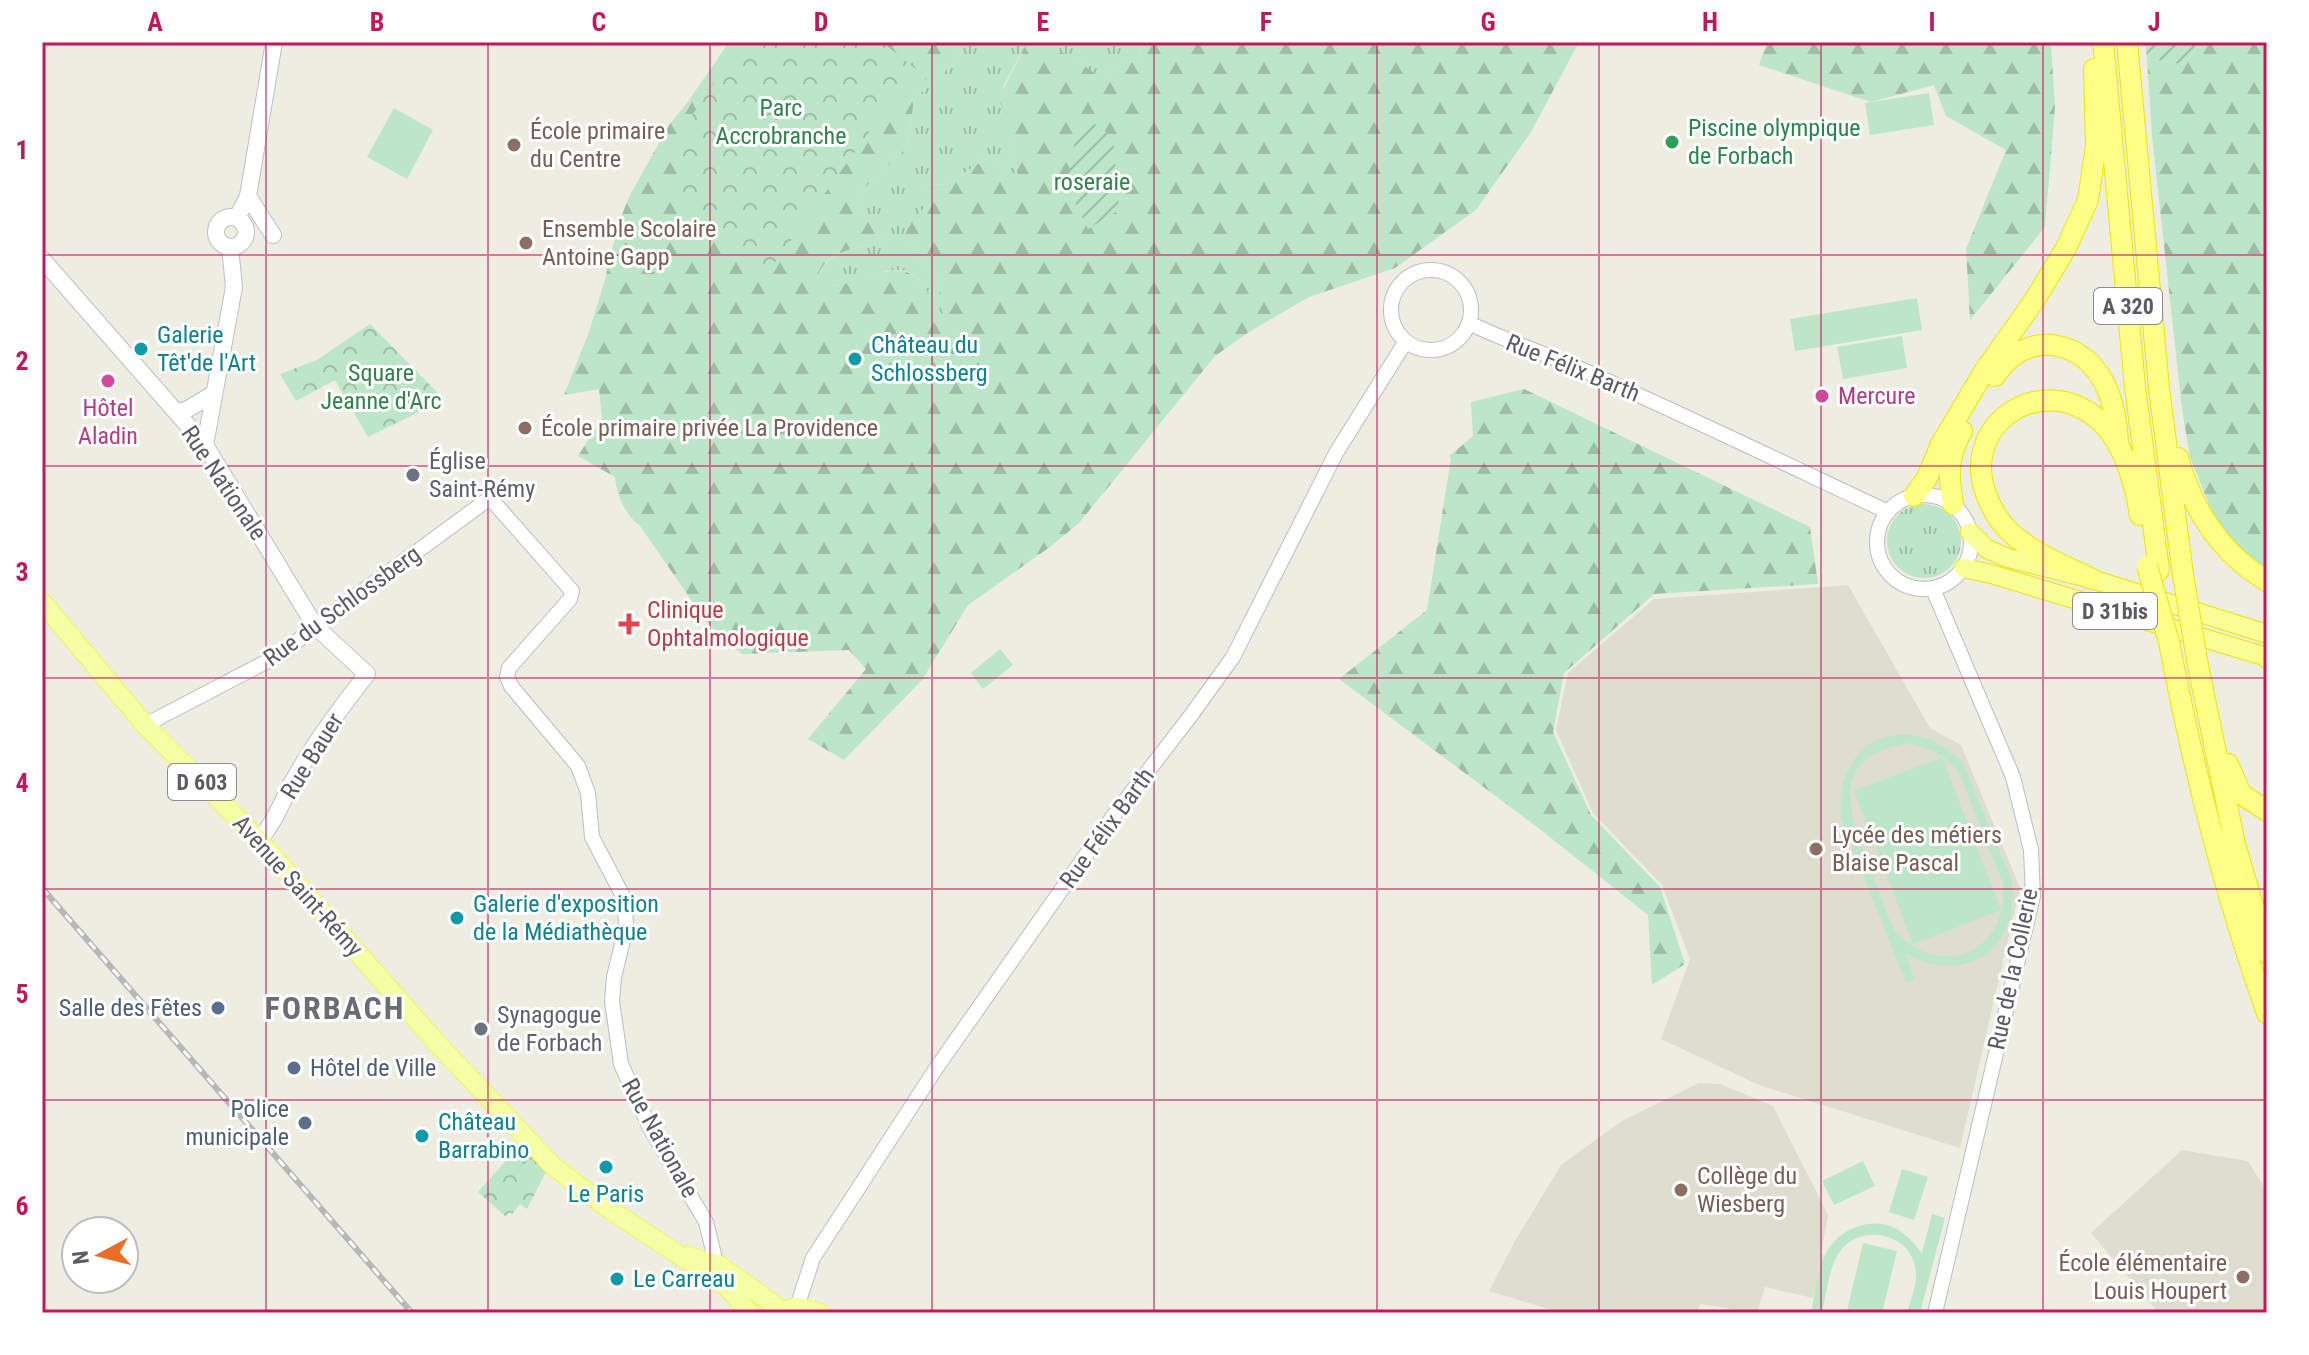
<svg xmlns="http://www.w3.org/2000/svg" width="2309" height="1355" viewBox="0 0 2309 1355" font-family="'Roboto Condensed',sans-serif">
  <defs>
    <pattern id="grass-tufts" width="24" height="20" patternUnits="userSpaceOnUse" patternTransform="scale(2)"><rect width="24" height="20" fill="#bde6c8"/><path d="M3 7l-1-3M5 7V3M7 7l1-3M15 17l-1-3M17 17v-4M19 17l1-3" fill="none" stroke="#9dbda6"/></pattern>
    <pattern id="forest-firs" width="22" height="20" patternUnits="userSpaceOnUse" patternTransform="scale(2)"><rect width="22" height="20" fill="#bde6c8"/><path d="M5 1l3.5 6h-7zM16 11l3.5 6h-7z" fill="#9dbda6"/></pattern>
    <pattern id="park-crowns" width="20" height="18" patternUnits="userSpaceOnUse" patternTransform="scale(2)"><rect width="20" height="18" fill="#bde6c8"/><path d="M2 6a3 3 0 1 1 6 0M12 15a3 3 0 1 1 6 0" fill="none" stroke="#9dbda6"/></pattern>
    <pattern id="garden-furrows" width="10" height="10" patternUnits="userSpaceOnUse" patternTransform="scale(2)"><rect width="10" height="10" fill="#bde6c8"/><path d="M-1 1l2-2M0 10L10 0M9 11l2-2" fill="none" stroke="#9dbda6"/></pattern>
  </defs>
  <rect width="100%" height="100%" fill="#edede1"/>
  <path fill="#ddddd0" d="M1848,585L1930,728L1961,745L2020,888L1960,1148L1759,1085L1661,1039L1690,959L1662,885L1593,813L1556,730L1568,673L1654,599Z
    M1699,1083L1720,1084L1773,1106L1828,1215L1821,1253L1824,1256L1813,1298L1765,1287L1757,1313L1700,1304L1697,1313H1562L1489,1291L1515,1241L1561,1165L1622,1121Z
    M2182,1150L2248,1161L2267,1192V1313H2159L2091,1233Z"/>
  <path fill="url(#grass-tufts)" d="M966,42H1027L1003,87L1018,177L988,157L947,185L926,184V206L906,228V240L937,276L944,317C935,306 928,292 919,280C900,257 867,280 847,285C836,288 827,283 817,279C826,251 856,248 882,242L853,197L908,147L914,99L957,60Z
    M1037,42H1144L1139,56L1100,78L1081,64Z
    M1887 541a37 37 0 1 1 74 0a37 37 0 1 1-74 0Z"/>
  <path fill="url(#forest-firs)" d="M729,42H966L957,60L914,99L908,147L854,197L882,242C857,248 826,250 817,278L833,281L834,286C858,285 896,257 918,279C927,288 934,305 943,316L937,276L906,240V228L926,206L925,184L947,185L988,157L1018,176L1006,112L998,100L1027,42C1052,42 1080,63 1100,77L1139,56L1144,42H1579L1531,132L1476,210L1395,268L1309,297L1249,332L1215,356L1079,523L1050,547L968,605L922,680L844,760L808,739L866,669L849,650L742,654L708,624L640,526C625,514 617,497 615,477L578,456L602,418L599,389L564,395L589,332L604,283L619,222L630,195L669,125L687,103Z
    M1767,42H2051L2055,107L2045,227L1970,320L1966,249L2006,150L1946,116L1934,85L1871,102L1759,65Z
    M2200,42H2267V572L2222,537L2190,457L2182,409L2152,136L2147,58L2185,65Z
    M1524,389L1810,527L1818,584L1654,594L1564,673L1553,732L1591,815L1660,887L1685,964L1652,985L1648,915L1537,827L1339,679L1427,610L1451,458L1449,456L1473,436L1471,402Z"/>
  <path fill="url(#park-crowns)" d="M742,42H882L927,78L875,124L765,276L680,212L678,136Z
    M370,324L439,394V402L368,437L335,380L296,401L280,374L317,360Z
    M522,1143L548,1168L527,1209L520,1204L512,1214L510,1212L505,1216L478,1192Z"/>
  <path fill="url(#garden-furrows)" d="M2145,42H2200L2185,65L2147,58Z
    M1093,123L1113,137L1119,210L1088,229L1067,185L1078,124Z"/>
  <path fill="#bde6c8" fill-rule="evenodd" d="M1929,93L1934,125L1870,135L1865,103Z
    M394,108L433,130L407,179L367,157Z
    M1917,298L1922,330L1795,351L1790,319Z
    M1902,336L1907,368L1843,379L1837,347Z
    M1000,649L1013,665L983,689L971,673Z
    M1905,734C1930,737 1945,745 1963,763L2012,881C2020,949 1965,987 1905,953L1914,979L1906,983L1841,819C1838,788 1847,753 1880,739C1887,736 1897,735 1905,734ZM1909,743C1931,748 1945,755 1959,773L2003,883C2010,951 1942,982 1895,931C1884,909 1876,884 1867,861C1846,806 1831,755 1909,743Z
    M1942,757L2001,910L1913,944L1854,791Z
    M1863,1161L1875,1186L1834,1205L1822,1181Z
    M1902,1169L1928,1177L1914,1220L1889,1212Z
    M1932,1214L1945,1218L1920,1313H1907C1910,1302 1916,1288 1916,1276C1917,1232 1855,1219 1836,1258C1828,1274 1826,1296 1822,1313H1811C1815,1295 1817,1270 1826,1253C1839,1229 1870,1216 1895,1228C1907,1234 1914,1244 1922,1253Z
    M1863,1243L1897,1251L1882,1313L1847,1311Z"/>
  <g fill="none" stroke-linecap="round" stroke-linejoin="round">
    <defs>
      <path id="tertiary" d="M1391 310a40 40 0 1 1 80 0a40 40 0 1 1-80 0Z
        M1469,323C1510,343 1553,356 1594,375C1693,419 1790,466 1888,512
        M1877 542a47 47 0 1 1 94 0a47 47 0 1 1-94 0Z
        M1933,589L2013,777L2031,850L2033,896L1935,1313
        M145,725L283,653L315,626L490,498L572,591L570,599L509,668L507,677L511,686L578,766L588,793L592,837L625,900L626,928L614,977L612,1001L621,1064L650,1128L706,1222L716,1263
        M797,1307L813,1258L937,1067L1114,815L1189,718L1233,657L1336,453L1406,341"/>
      <path id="secondary" d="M248,196L273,235
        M216 232a15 15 0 1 1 30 0a15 15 0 1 1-30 0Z
        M237,218L248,196L274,42
        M42,259L205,445L315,626L367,674C340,709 314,743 293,781C282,801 275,822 259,840
        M177,413L188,409L213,394
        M205,445L234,287L230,247"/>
      <path id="primary" d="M42,602L145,725L259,840L436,1042L552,1165L606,1207L726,1286L750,1313
        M688,1256L719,1265L783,1311
        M780,1313L797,1307L820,1313"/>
      <path id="trunk" d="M1970,532L1987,549L2008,558L2092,579L2267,634
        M1964,568L1991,574L2267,657"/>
      <path id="motorway" d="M2103,42L2135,387L2159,570
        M2127,42L2159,388L2183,575
        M1995,376C2025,328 2086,338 2107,389C2115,407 2117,425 2118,444
        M2178,458C2192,509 2221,554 2267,581
        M1914,496L1927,478L1941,444L1985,370L2034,301L2066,248L2088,200L2096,146L2094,69
        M1953,504C1948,474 1947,459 1962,431
        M2092,579C2065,566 2035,554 2012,534C2002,525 1993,511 1988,499C1956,426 2041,368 2100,421C2124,443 2135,484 2140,515
        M2169,642C2193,768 2224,892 2267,1013
        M2266,657H2267
        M2198,666L2235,844L2267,953
        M2228,764L2241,794L2267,811"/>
    </defs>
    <use href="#tertiary" stroke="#bcbdc3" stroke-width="16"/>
    <use href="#secondary" stroke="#bebfc7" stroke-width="18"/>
    <use href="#primary" stroke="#f4f354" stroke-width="20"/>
    <use href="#trunk" stroke="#eee500" stroke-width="20"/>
    <use href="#motorway" stroke="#eee500" stroke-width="22"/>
    <use href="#tertiary" stroke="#fff" stroke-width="14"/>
    <use href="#secondary" stroke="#fff" stroke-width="16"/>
    <use href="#primary" stroke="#f5ffa4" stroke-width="18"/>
    <use href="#trunk" stroke="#f9ff96" stroke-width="18"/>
    <use href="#motorway" stroke="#fdff87" stroke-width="20"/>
    <defs>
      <path id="rail" d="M42,888L412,1313"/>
    </defs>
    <use href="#rail" stroke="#b7b7b8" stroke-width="6"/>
    <use href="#rail" stroke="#fff" stroke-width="3" stroke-dasharray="9" stroke-linecap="butt"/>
    <defs>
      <path id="motorway-bridge" d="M2147,566L2169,642
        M2183,575L2198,666"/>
    </defs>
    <use href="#motorway-bridge" stroke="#eee500" stroke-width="22" stroke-linecap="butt"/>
    <use href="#motorway-bridge" stroke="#fdff87" stroke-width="20"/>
  </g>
  <path fill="none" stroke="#c2185b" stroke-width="2" stroke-opacity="0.55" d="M266,42V1313M488,42V1313M710,42V1313M932,42V1313M1154,42V1313M1377,42V1313M1599,42V1313M1821,42V1313M2043,42V1313M42,255H2267M42,466H2267M42,678H2267M42,889H2267M42,1100H2267"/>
  <circle fill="#2e9e5b" stroke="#fff" stroke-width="3" cx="1672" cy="142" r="8"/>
  <g fill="#8d6e63" stroke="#fff" stroke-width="3">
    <circle cx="514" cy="145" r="8"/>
    <circle cx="526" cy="243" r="8"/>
    <circle cx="525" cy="428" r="8"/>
    <circle cx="1816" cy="849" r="8"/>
    <circle cx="1681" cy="1190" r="8"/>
    <circle cx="2243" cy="1277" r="8"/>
  </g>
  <g fill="#0f9aa8" stroke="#fff" stroke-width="3">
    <circle cx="141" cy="349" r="8"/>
    <circle cx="855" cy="359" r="8"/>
    <circle cx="457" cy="918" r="8"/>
    <circle cx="422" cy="1136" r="8"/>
    <circle cx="606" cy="1167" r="8"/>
    <circle cx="617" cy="1279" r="8"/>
  </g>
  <g fill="#d1479c" stroke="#fff" stroke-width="3">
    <circle cx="108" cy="381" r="8"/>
    <circle cx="1822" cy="396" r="8"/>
  </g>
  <g fill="#6b7280" stroke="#fff" stroke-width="3">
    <circle cx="413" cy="475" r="8"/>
    <circle cx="481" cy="1029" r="8"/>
  </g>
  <path fill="#e0444e" stroke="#fff" stroke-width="3" d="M625 612h8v8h8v8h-8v8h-8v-8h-8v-8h8z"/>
  <g fill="#5c6f8a" stroke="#fff" stroke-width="3">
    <circle cx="218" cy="1008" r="8"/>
    <circle cx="294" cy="1068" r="8"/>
    <circle cx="305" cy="1123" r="8"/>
  </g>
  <g text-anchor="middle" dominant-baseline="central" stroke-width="6" stroke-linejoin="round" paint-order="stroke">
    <g fill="#fff" stroke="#8c8c92" stroke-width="2">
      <rect x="2094" y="288" width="68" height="36" rx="6"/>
      <rect x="2073" y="593" width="84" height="36" rx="6"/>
      <rect x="168" y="764" width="68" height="36" rx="6"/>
    </g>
    <g font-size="22" font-weight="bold" fill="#5a5b63">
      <text x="2128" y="306">A 320</text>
      <text x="2115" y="611">D 31bis</text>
      <text x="202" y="782">D 603</text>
    </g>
    <g font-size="24" fill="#32824c" stroke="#fff">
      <text x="781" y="108">Parc<tspan x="781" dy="28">Accrobranche</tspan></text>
      <text x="1092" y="182">roseraie</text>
      <text x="381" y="373">Square<tspan x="381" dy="28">Jeanne d'Arc</tspan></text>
    </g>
    <g font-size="24" fill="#27864d" stroke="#fff" text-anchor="start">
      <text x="1688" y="128">Piscine olympique<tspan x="1688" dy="28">de Forbach</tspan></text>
    </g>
    <g font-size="24" fill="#785e54" stroke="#fff" text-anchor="start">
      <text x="530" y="131">École primaire<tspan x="530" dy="28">du Centre</tspan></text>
      <text x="542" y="229">Ensemble Scolaire<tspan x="542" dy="28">Antoine Gapp</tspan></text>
      <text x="541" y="428">École primaire privée La Providence</text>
      <text x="1832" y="835">Lycée des métiers<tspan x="1832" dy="28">Blaise Pascal</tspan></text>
      <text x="1697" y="1176">Collège du<tspan x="1697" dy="28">Wiesberg</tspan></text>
      <text x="2227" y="1263" text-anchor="end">École élémentaire<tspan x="2227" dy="28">Louis Houpert</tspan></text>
    </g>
    <g font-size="24" fill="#0d838f" stroke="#fff" text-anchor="start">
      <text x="157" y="335">Galerie<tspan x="157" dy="28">Têt'de l'Art</tspan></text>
      <text x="871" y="345">Château du<tspan x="871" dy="28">Schlossberg</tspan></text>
      <text x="473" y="904">Galerie d'exposition<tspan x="473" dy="28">de la Médiathèque</tspan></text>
      <text x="438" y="1122">Château<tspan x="438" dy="28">Barrabino</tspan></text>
      <text x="606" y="1194" text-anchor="middle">Le Paris</text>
      <text x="633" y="1279">Le Carreau</text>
    </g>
    <g font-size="24" fill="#5a5b63" stroke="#fff">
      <text transform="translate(1573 368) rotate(22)">Rue Félix Barth</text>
      <text transform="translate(224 483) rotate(56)">Rue Nationale</text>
      <text transform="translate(342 606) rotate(-36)">Rue du Schlossberg</text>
      <text transform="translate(312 756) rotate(-58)">Rue Bauer</text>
      <text transform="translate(1107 828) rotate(-54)">Rue Félix Barth</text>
      <text transform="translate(298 886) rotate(48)">Avenue Saint-Rémy</text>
      <text transform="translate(2013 969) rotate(-78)">Rue de la Collerie</text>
      <text transform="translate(660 1138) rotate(61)">Rue Nationale</text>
    </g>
    <g font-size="24" fill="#b23c85" stroke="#fff" text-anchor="start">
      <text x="1838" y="396">Mercure</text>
      <text x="108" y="408" text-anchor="middle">Hôtel<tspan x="108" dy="28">Aladin</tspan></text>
    </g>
    <g font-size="24" fill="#5b616d" stroke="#fff" text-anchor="start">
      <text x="429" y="461">Église<tspan x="429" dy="28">Saint-Rémy</tspan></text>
      <text x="497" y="1015">Synagogue<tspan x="497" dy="28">de Forbach</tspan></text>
    </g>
    <g font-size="24" fill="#be3a42" stroke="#fff" text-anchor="start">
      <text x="647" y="610">Clinique<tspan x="647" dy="28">Ophtalmologique</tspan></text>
    </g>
    <g font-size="24" fill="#4e5e75" stroke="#fff" text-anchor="end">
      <text x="202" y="1008">Salle des Fêtes</text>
      <text x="310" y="1068" text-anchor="start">Hôtel de Ville</text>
      <text x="289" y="1109">Police<tspan x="289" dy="28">municipale</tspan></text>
    </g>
    <g font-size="32" font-weight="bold" letter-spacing="2" fill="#6b6d75" stroke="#fff">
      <text x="335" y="1008">FORBACH</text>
    </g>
  </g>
  <rect width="2309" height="1355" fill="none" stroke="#ffffff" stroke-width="88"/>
  <g transform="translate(100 1255) rotate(263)"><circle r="38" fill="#ffffff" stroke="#bdbdc1" stroke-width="2"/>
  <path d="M0-6L14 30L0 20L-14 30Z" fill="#ec6d28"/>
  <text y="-12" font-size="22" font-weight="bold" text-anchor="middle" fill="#5a5b63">N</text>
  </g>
  <rect x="44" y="44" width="2221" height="1267" fill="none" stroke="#c2185b" stroke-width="3"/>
  <g font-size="26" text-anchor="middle" font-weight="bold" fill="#c2185b">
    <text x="155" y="31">A</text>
    <text x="377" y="31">B</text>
    <text x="599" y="31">C</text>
    <text x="821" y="31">D</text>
    <text x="1043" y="31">E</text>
    <text x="1266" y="31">F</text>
    <text x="1488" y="31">G</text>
    <text x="1710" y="31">H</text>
    <text x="1932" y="31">I</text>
    <text x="2154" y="31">J</text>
    <text x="22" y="159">1</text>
    <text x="22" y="370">2</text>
    <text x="22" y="581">3</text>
    <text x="22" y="792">4</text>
    <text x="22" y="1003">5</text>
    <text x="22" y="1215">6</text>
  </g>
</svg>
